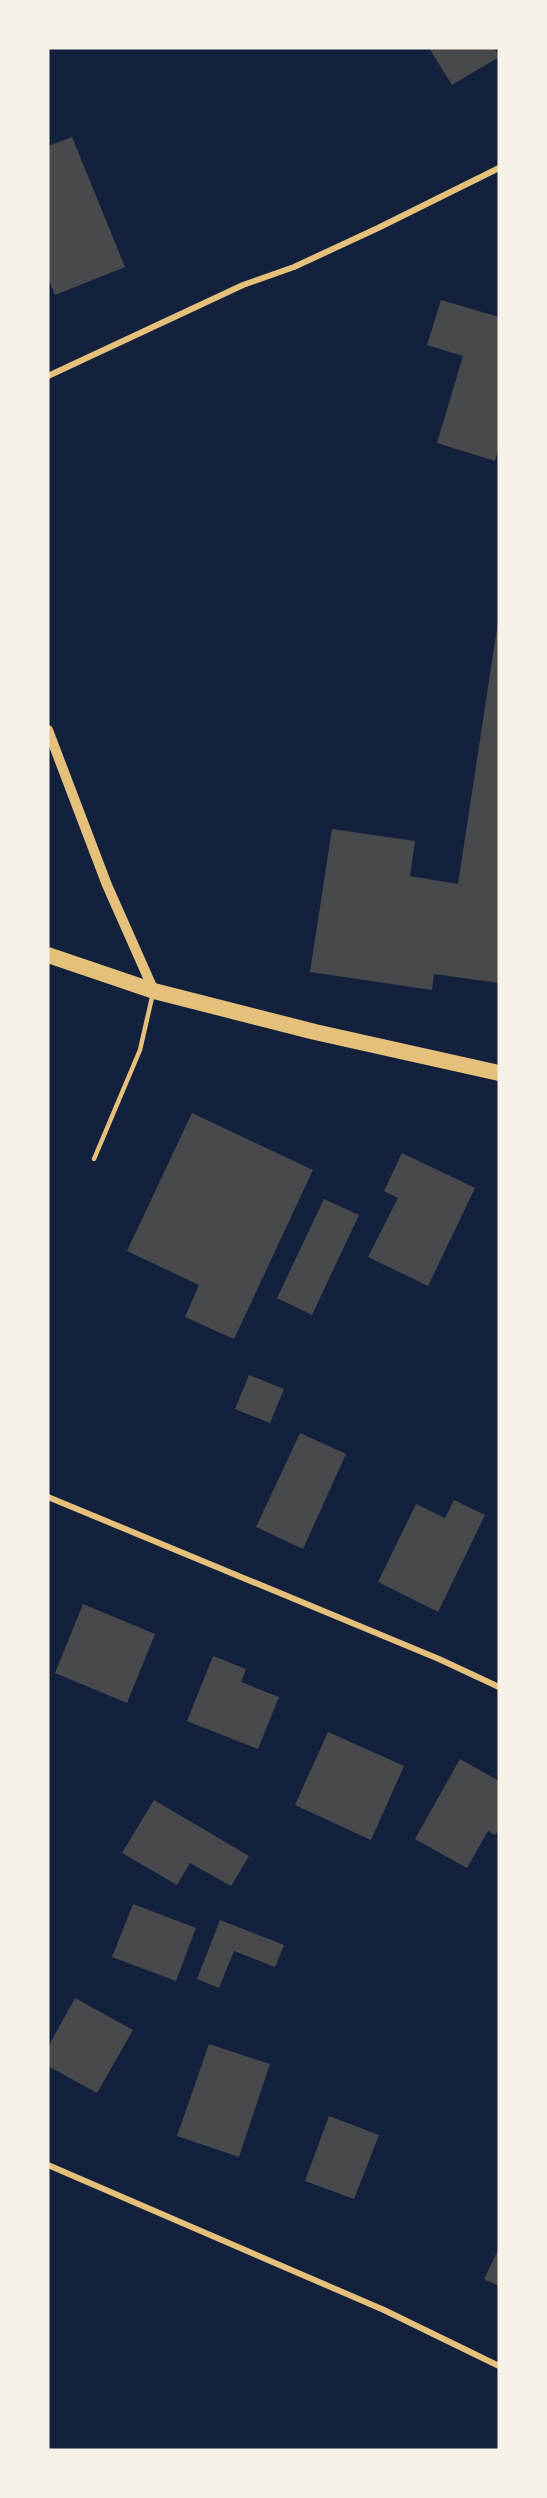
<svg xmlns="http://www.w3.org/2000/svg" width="547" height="2498" viewBox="0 0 547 2498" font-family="Figtree,sans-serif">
  <rect width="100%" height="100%" fill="#14213d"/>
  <path fill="#48494c" d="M429,48H494L499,57L452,85Z
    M72,137L125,267L55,295L48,278V146Z
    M441,300L499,317V448L495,461L437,443L463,356L427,345Z
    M498,622L499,983L434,974L432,990L310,972L332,829L415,841L410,876L458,884Z
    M192,1113L313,1170L234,1339L185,1317L199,1285L127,1251Z
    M402,1153L475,1188L428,1286L368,1257L398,1198L384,1191Z
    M324,1199L359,1215L312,1315L277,1298Z
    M249,1375L284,1389L270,1423L235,1409Z
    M300,1433L346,1454L303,1549L256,1527Z
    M454,1500L485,1515L438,1612L378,1582L416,1504L445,1518Z
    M83,1604L155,1634L127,1703L55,1673Z
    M213,1656L246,1669L241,1682L279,1697L258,1749L187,1721Z
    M328,1732L404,1766L371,1840L295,1805Z
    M460,1759L499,1781V1829L495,1835L488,1831L467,1868L415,1839Z
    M154,1800L249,1856L231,1886L190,1863L177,1885L122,1853Z
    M133,1904L196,1928L176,1981L112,1957Z
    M220,1920L284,1945L275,1967L234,1951L219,1988L197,1979Z
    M75,1998L133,2030L97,2093L48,2066V2047Z
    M209,2044L270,2064L239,2157L177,2136Z
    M329,2116L379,2135L354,2199L305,2181Z
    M499,2248V2286L484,2279Z"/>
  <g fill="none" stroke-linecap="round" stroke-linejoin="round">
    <path stroke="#e5c07b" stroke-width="4.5" d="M94,1159L140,1050L153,993"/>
    <path stroke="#e5c07b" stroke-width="6" d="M48,376L243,285L294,267L378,228L499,168
      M48,1497L439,1659L499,1687
      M48,2165L384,2310L499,2366"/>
    <path stroke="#e5c07b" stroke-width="10" d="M48,730L107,885L154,991"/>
    <path stroke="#e5c07b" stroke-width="16" d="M48,955L154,991L315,1032L499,1073"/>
  </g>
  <rect width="547" height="2498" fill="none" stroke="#f6f1e7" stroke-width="99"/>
</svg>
